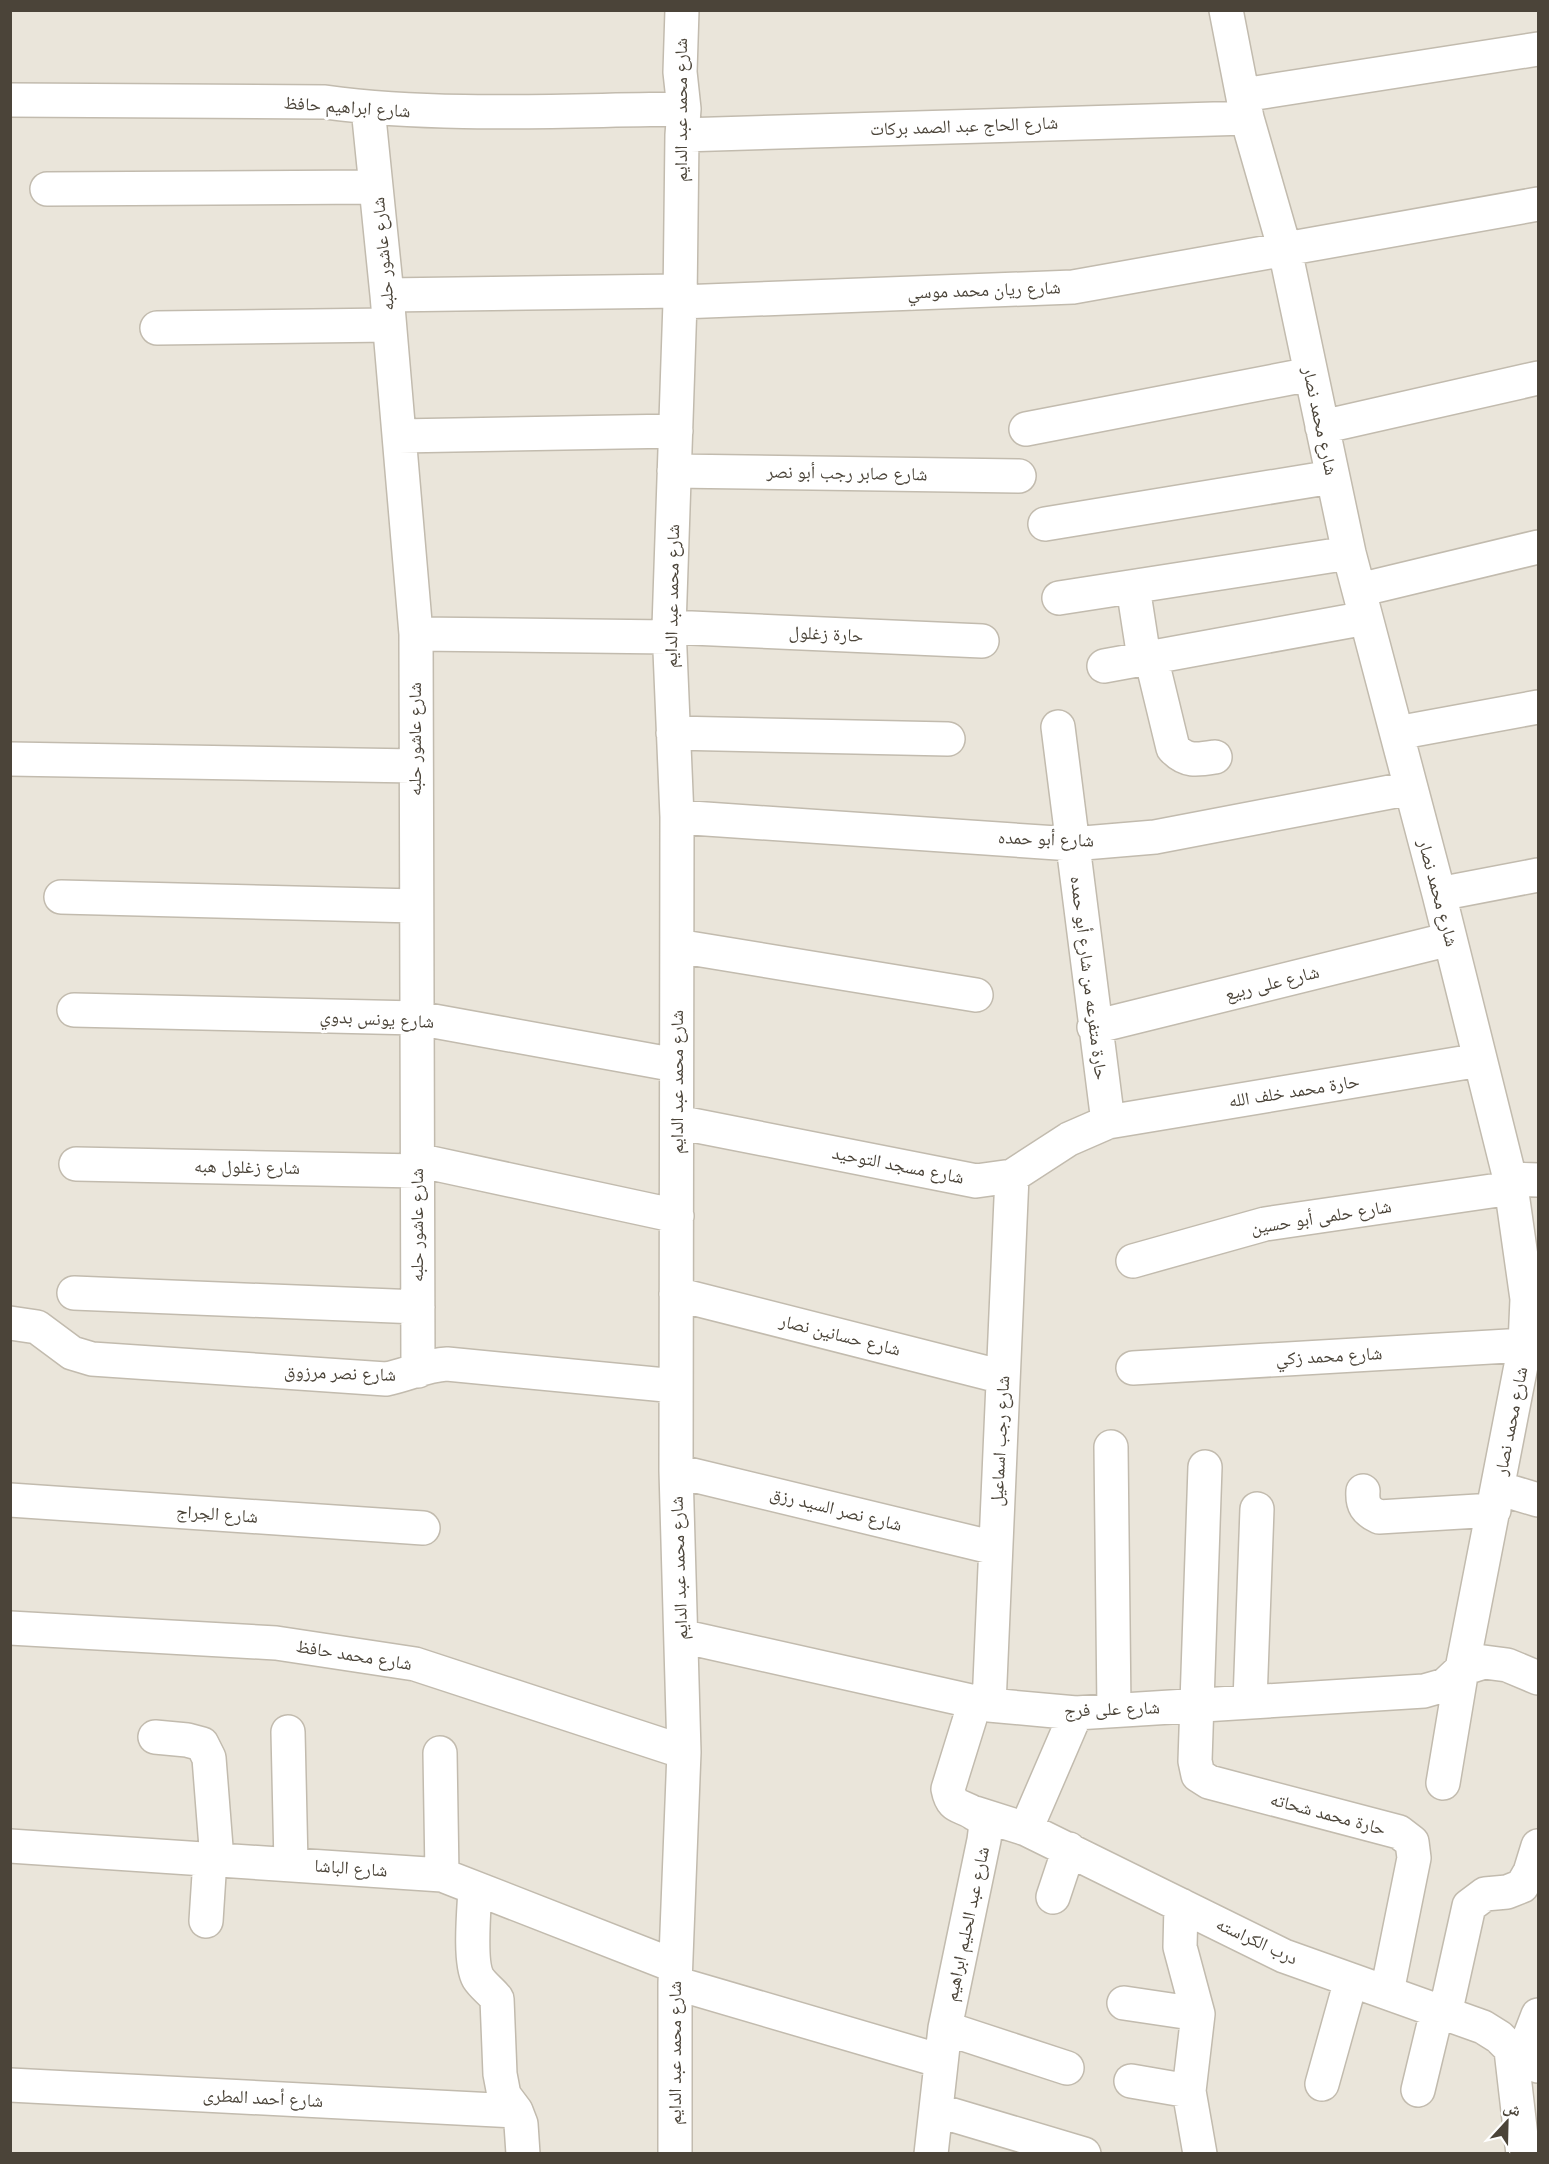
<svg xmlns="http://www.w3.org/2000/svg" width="1549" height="2164" viewBox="0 0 1549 2164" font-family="Montserrat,'Noto Naskh Arabic',sans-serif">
  <rect width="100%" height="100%" fill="#f6f3ec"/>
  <path fill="#eae5da" d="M11,11H1538V2153H11Z"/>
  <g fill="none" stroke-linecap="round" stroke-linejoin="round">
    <defs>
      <path id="street" d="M1226,10L1247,118L1285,250L1349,553L1439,894L1510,1179L1527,1299L1525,1345L1462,1669L1443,1783
        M1243,95L1538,49
        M10,100L325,102C444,118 564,110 684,109
        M368,108L387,295L416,634L418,1371
        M682,135L1247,118
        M47,189L376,187
        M387,295L680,291
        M680,302L1073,287L1538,204
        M157,328L389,325
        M1322,427L1538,378
        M1026,429L1311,374
        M399,436L676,431
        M674,471L1019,476
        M1045,524L1332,477
        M1133,587L1144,658
        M1359,590L1538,547
        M1059,598L1349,553
        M669,627L982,641
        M416,634L669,637
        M1151,657L1173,748C1186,762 1197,760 1215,757
        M1104,666L1366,618
        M1058,727L1108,1122
        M673,733L948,739
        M1397,733L1538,707
        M10,759L415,766
        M677,817L1072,844L1155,837L1411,788
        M1439,894L1538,875
        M61,897L416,906
        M677,946L976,995
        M74,1010L417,1018L676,1065
        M1094,1027L1450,939
        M677,1122L976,1181L1012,1176L1069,1139L1108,1122L1480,1060
        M417,1160L677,1216
        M76,1164L418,1171
        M1510,1179L1538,1180
        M1133,1261L1265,1224L1512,1188
        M74,1293L418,1307
        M676,1294L1003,1377
        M10,1323L37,1327L72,1353L92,1359L386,1379C407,1375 426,1365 447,1364L676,1386
        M1133,1368L1525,1345
        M1111,1447L1114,1710
        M1205,1467L1195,1761L1198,1775L1209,1782L1399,1832L1412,1842L1414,1858L1387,1992
        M676,1471L995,1548
        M1498,1488L1538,1500
        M1363,1491C1362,1505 1366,1511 1379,1517L1494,1510
        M10,1500L423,1528
        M10,1628L276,1643L415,1664L684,1752
        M681,1636L989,1705L1076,1713L1424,1691L1445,1685L1462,1669L1484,1662L1507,1665L1538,1678
        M1250,1701L1257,1509
        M989,1705L1012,1176
        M288,1732L291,1864
        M155,1737L187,1740L202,1744L209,1758L217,1860
        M440,1753L442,1875
        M975,1813L1026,1829L1284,1956L1483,2027L1499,2037L1521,2059L1538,2066
        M1026,1829L1076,1713
        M10,1846L442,1875L675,1966
        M475,1889C474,1909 469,1962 478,1978C483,1986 492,1992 497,1999L500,2074L504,2095L516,2111L521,2124L523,2154
        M1053,1897L1069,1849
        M1181,1905L1180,1947L1198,2014L1189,2091L1200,2154
        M206,1921L210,1859
        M675,1983L941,2061
        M1124,2003L1198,2014
        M1445,2014L1469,1906L1485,1894L1507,1892L1522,1886L1530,1872L1538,1846
        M945,2028L1067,2068
        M1511,2050L1523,2154
        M1521,2059L1538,2015
        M1131,2081L1189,2091
        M1322,2084L1351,1980
        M10,2085L516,2111
        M1418,2090L1437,2011
        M936,2110L1084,2154
        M675,2154V1983L684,1752L676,1471L677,817L669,627L680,302L682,135L684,109L680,72L682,10
        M931,2154L945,2028L984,1840L986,1824C983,1821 979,1816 975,1814C961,1804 952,1810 948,1789L975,1702"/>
    </defs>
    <use href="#street" stroke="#c2bbae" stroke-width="36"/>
    <use href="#street" stroke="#fff" stroke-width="33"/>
  </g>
  <g text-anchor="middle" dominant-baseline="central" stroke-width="6" stroke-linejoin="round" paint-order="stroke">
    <g font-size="18" fill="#4b4439" stroke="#fff">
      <text transform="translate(347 107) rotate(4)">شارع ابراهيم حافظ</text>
      <text transform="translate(681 110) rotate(-90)">شارع محمد عبد الدايم</text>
      <text transform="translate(964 126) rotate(-2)">شارع الحاج عبد الصمد بركات</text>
      <text transform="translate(383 254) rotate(-95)">شارع عاشور حلبه</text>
      <text transform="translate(984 290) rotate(-2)">شارع ريان محمد موسي</text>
      <text transform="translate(1320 421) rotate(78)">شارع محمد نصار</text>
      <text transform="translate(847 473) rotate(1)">شارع صابر رجب أبو نصر</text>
      <text transform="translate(672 596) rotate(-89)">شارع محمد عبد الدايم</text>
      <text transform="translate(826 634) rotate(3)">حارة زغلول</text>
      <text transform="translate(415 739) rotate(-90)">شارع عاشور حلبه</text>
      <text transform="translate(1046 839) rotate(2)">شارع أبو حمده</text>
      <text transform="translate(1438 893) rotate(75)">شارع محمد نصار</text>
      <text transform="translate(1089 978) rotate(83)">حارة متفرعه من شارع أبو حمده</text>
      <text transform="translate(1272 983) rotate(-14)">شارع على ربيع</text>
      <text transform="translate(377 1019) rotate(3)">شارع يونس بدوي</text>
      <text transform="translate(677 1082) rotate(-90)">شارع محمد عبد الدايم</text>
      <text transform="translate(1294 1091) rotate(-9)">حارة محمد خلف الله</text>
      <text transform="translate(898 1165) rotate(11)">شارع مسجد التوحيد</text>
      <text transform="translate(247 1167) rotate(1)">شارع زغلول هبه</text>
      <text transform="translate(1321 1217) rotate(-9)">شارع حلمى أبو حسين</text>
      <text transform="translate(417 1225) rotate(-90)">شارع عاشور حلبه</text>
      <text transform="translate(840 1335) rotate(14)">شارع حسانين نصار</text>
      <text transform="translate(1329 1356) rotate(-3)">شارع محمد زكي</text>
      <text transform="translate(340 1373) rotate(2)">شارع نصر مرزوق</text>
      <text transform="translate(1511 1421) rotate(-79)">شارع محمد نصار</text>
      <text transform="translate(1000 1441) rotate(-87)">شارع رجب اسماعيل</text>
      <text transform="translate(836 1509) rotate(14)">شارع نصر السيد رزق</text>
      <text transform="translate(217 1514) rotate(4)">شارع الجراج</text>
      <text transform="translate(679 1568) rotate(-92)">شارع محمد عبد الدايم</text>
      <text transform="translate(354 1655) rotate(9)">شارع محمد حافظ</text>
      <text transform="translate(1112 1709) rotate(-2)">شارع على فرج</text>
      <text transform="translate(1328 1814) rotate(15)">حارة محمد شحاته</text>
      <text transform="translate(351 1868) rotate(4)">شارع الباشا</text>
      <text transform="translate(967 1924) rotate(-78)">شارع عبد الحليم ابراهيم</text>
      <text transform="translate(1257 1941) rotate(25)">درب الكراسته</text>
      <text transform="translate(675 2053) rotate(-90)">شارع محمد عبد الدايم</text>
      <text transform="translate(263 2098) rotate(3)">شارع أحمد المطرى</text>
    </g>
  </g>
  <rect width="1549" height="2164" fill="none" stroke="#4b4439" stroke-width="24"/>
  <g transform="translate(1507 2122) rotate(22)" stroke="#ffffff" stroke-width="4.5" paint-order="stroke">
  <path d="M0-4.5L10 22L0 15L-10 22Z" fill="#4b4439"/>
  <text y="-9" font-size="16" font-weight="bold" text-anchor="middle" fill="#4b4439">ش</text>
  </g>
</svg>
